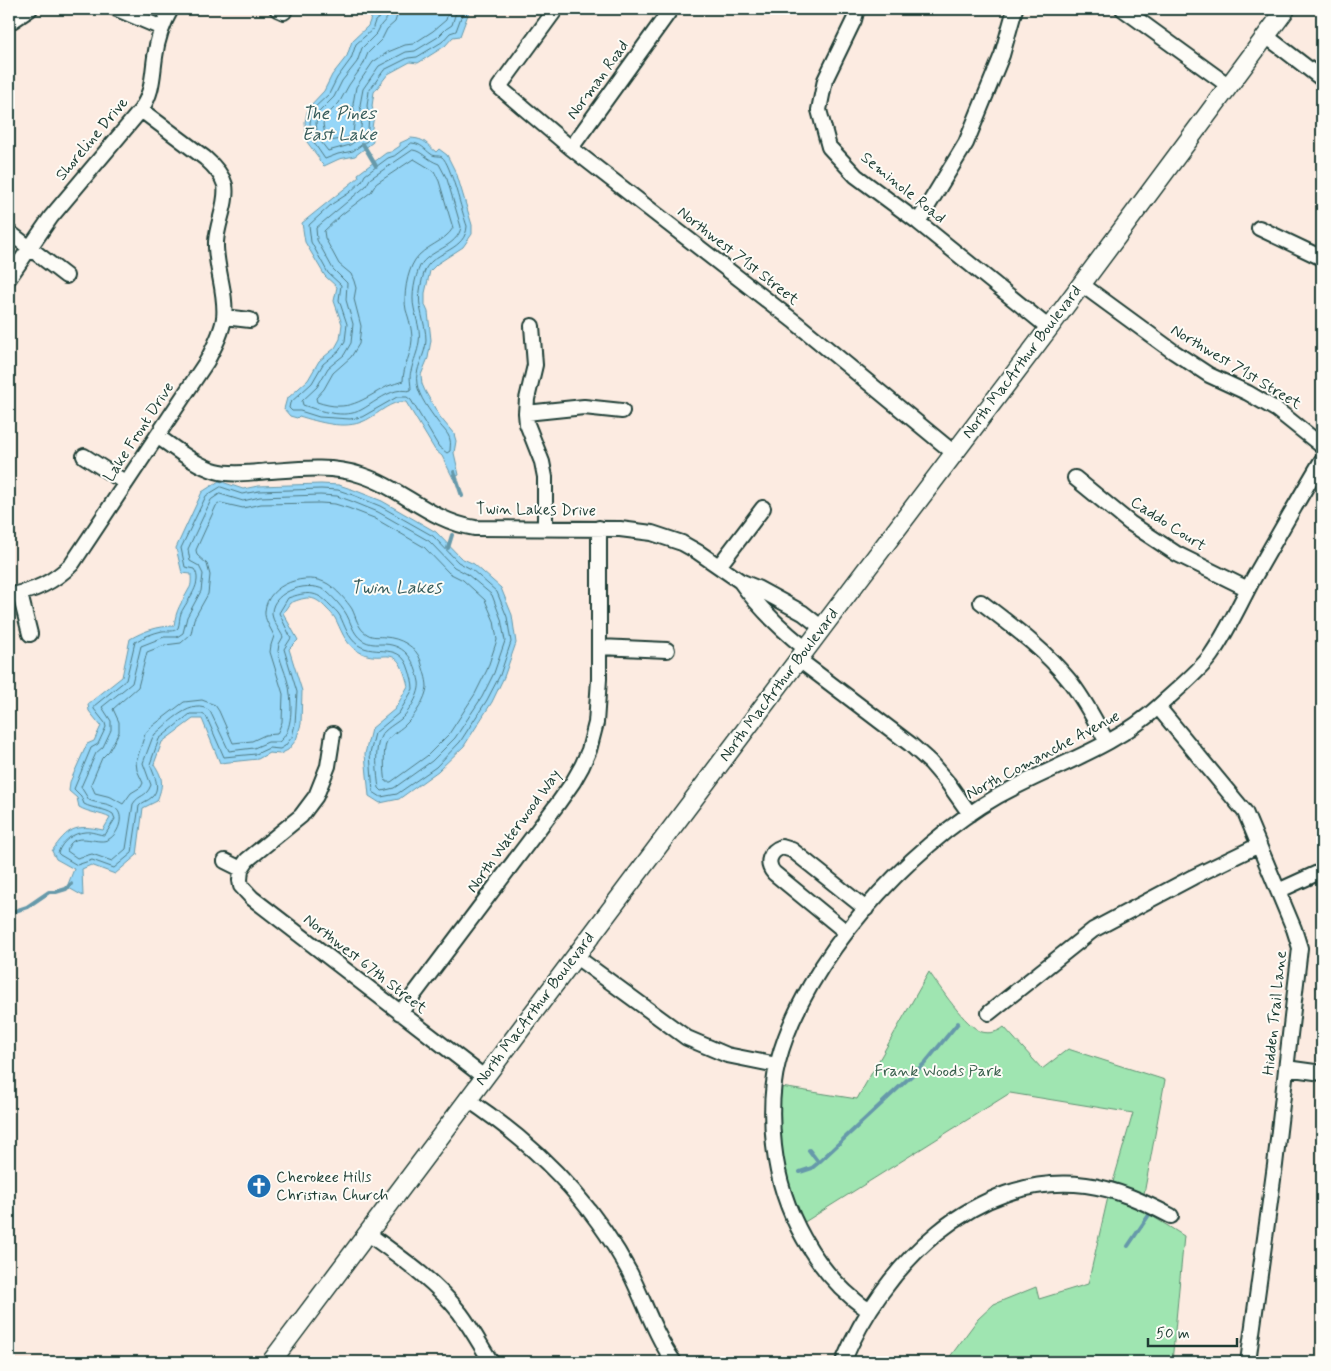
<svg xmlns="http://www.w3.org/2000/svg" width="1331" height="1371" viewBox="0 0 1331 1371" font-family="Mynerve,sans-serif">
  <rect width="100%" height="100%" fill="#fcebe1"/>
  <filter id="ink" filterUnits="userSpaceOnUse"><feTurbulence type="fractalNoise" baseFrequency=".02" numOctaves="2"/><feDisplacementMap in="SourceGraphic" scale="10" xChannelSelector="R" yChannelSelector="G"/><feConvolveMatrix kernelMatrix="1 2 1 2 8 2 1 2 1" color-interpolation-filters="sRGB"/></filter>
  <g filter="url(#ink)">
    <path fill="#9fe5b1" stroke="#5f9172" d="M929,972C940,987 965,1026 982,1032C990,1034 998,1032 1004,1027L1042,1069L1068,1049L1165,1080L1144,1194L1113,1182L1133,1113L1010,1093L803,1223C781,1175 778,1140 781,1087L857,1099Z
      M1108,1197L1144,1211L1184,1236L1172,1362H946L978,1319L994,1304L1036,1287L1039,1299L1088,1284Z"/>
    <path fill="#96d6f8" stroke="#69a" d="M383,9H470L460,36L453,37L445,46L418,63L410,62L388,74L374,92L372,106L374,115L372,128L373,142L355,156L339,159L324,166L319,161V158L307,142L305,122L308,108L324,91L332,75L347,56L352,41L368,26L371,18Z
      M411,138C426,139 426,144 436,152L439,149L447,155L457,175L472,225V234L463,247L437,264L430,271L425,293V305L428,312L431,340L428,358L421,375L422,384L425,391L440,417L454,434L456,441L454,453L459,475L453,478L442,456L435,450L406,402C390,400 378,415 364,421C344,430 319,422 299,416L297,418L290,416L284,409L287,398L289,397L308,380L319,361L335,348L340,339L342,324L334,301L337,287L325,276L305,242L302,223L359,177L358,174L386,153L391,152L400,146V143Z
      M219,481L243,489L258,486L321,484L339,485L354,490L382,501L436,532L461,558L474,564L501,588L512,615L516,643L504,677L492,702L464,746L438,771L399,799L380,803L369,796L365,754L371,729L395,709L408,686C396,636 384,668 356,650C344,642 341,629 335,618C333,615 330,612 327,609C314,595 308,596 290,603L283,613L298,640L289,649L302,691L301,724L296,740L288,750L280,754L269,753L258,759L220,763L202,719H193L162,742L154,764C164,779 163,785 157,801L143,808L137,855L115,874L91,865L82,869L83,896L67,887L74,869L56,859L52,851C68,828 75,824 103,830L110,818C101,813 89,813 79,807L77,798L69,791L70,782L87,744L94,741L101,726L89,711L88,704L122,677L130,639C144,631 158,626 174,626C176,609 181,604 189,589C192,585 191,579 191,574L182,573L176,548L202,492Z"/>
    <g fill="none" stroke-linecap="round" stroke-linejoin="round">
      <path stroke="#4f7a82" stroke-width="1" d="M385,9L384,14L375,21L372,30L356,44L351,59L337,78L329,94L312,110L310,123L312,140L325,159L338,154L353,151L367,141L369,116L367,106L369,91L384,70L408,58L417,57L442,42L450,33L456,31L464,9
        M391,9L389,16L381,25L377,33L362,48L357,62L342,81L334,97L318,113L316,123L318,138L328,151L350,145L360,138L362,116L360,105L363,89L379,66L406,52L415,51L438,37L446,29L452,25L457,9
        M399,9L395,22L387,29L382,39L368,53L363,65L349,85L339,103L325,117L323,124L325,135L330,141L347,138L353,133L355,116L353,104L356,87L373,62L388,52L405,45L413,44L433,31L446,20L449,9
        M412,143C422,144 424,149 431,154C435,157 438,155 442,157C451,164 462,213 467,226C466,250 436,251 426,268C423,274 421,284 420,291C417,307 426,323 426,340C426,355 414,369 417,384C419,397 430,411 437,421C441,427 449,433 450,440C451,443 450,447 450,451L447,453L439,447L411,400L407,397H397L362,417L350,419L319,417L300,411H292L289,408L290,403L312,383L323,364L339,351L345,341L347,324L339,300L341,285L328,273L311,242L309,225L332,204L349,193L362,181L365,175L388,158L394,156Z
        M413,150C422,151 427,160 439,164L447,179L461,227C458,247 429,250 420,266C415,277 411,296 414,308C416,319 421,330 419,342C418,352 413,361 411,371C409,377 411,384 411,390C407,392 402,389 396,391C384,394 372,404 361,410C344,419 320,411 303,405L302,401L317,387L328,368L344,355L351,343L353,324L346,300L347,283L333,269L317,240L316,228L366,186L370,179Z
        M414,159L434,171L439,181L453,228C445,242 424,246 415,260C407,272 403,296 406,310C409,319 412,329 412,340C411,355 403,367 403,381C398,383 393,384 388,386C361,400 349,413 317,402L316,398L324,389L333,373L351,357L359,344L361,326L354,299L356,288L354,281L351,274L339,264L325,238L324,231L341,215L371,192L376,184Z
        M221,487L242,494L259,491L321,489L338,490L353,495L380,506L433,536L458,562L471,569L497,592L507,617L511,642L500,675L487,700L460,742L436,767L397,794L381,797L373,792L370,754L375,733L399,713L413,689C413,682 411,676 409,670C401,641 376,657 358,645C348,638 345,626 340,616C338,612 333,608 330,605C316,590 306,592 288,598L279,613L291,638L284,649L297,692L295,724L292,737L285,746L280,749L269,748L256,754L224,757L206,716L202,714H190L159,739L150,764C153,774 162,787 152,797C148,801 142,802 139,806L132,853L114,868L92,860L77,865L60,855L58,853C62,841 73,833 85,832C92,831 99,835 105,835L115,819L113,814C104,808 93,809 84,804L81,796L74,789L91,748L98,744L106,727L105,723L94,709V706L126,680L135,642C143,637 153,633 162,631C169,630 173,633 178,628C180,623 179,618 181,613C187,600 204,583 194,569L185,567L181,548L206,496Z
        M220,494L243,501L260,497L320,495L337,496L351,501L378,512L429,541L454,567L467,574L492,595L501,619L505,641L494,673L482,697L455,738L432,761L394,788L382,791L379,788C377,776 374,747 381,736C385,729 395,724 401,719C409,712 421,693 419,682C415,662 407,645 384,644C376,644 370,645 362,640C352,633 351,621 345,612C340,605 333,597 327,592C312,579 272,590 272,613C272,621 280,630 283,637L279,644L278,651C281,665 289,680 290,694C292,709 292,732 279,742H268L254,748L229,751L210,711C192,697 169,723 155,734L152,739L143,763L151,785C146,798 139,794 133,804L126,849L112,861L92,854L77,858L67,851C72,829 97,845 107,840C118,836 126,815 115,808C107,802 97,804 89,800L81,787L96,753L103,747L111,730V721L102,707L132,683L141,646L164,637H177L183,633L187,617L201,591L203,574L199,566L190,561L188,549L211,500Z
        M221,503L243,508L261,504L320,503L335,504L348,508L374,518L424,547L449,573L463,580L485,600L494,621L497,640L487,670L475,694L449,734L427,756L391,782H386C384,773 383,748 387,741C391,734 402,729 407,723C415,716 426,698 427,687C427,679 423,669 421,661C416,646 400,638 385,637C379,636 373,638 367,634C358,629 356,617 352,609C347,601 336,589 328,584C307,571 267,584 265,611C264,620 271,628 274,636L271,645L270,652L283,694L282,722L277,734L265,735L252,741L233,743L219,711L215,705L202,700L184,702L150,728L145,734L136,762L137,770L143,783L141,787L131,793L123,804L111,797L95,793L91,784L102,758L109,751L119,732V722L113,709L138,687L147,652L165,645L181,643L191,634L194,619L208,594L210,575L207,564L197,555L196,550L216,506Z"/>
      <path stroke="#69a" stroke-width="4" d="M363,144L376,166
        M454,472L462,496
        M448,548L452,535
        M9,913L27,907L49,892H56L66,889L71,884
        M809,1150L818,1162
        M800,1172L812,1168L818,1163L925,1063L958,1023
        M1128,1246L1153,1209"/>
      <defs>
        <path id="minor" d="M117,9L162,28
          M277,9L284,12
          M556,9L499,87L571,148L795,322L954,453
          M857,9L854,20L825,80L819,110L829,147L856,176L918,222L1049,328
          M1123,9L1229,86
          M9,23L30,9
          M1266,36L1322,79
          M571,148L671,9
          M918,222L966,143L1002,55L1015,9
          M1259,228L1322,258
          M9,232L66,276
          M9,278L51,217L141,110C153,91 152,78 155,57C157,40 163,23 171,9
          M1081,284L1174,352L1209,375L1248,393L1277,410L1322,446
          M224,317L250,320
          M532,326L535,365L527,399L526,413L527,424L542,462L545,477V528
          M526,413L584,407L622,411
          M157,436C176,449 195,465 216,471C230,475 245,473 258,472C292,470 328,464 361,475C402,488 430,521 475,528L620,529L652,533L682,543L698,552L740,581L757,588L803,613L822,628
          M84,456L126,483
          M1075,478L1130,523L1177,554L1248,589
          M719,566L763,508
          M740,581C758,607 781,629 806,649
          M20,594L30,634
          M9,595C34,592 54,582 72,564L207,361C214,347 222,333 224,318C227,293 215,267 216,242C217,223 228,203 225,185C222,174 213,165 205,158L141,110
          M981,602C1012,626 1043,648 1068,679C1084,698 1095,721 1107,742
          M600,647L667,650
          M798,659L910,744L930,762L948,783L970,814
          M1158,707L1245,812L1294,929L1300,948L1275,1165L1248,1362
          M333,734L328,766L316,796L301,816L247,860L241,869L240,880L241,886L252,898L484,1077
          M225,861L241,869
          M1278,891L1322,871
          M846,932L774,873C765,863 770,851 782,847L792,850L866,909
          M575,956L687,1038L727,1055L777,1065
          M400,1013L559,802L573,782L582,766L589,750L596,723L599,679V528
          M989,1013L1093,930L1193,877L1259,845
          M1286,1068L1322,1073
          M467,1099C536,1145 591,1200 630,1273C645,1303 655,1335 674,1362
          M367,1233C400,1257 434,1280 460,1313C472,1329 481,1346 491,1362
          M869,1311C815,1273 781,1211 774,1146C771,1118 771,1089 778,1062C804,961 908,847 998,796C1052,766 1114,748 1159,706C1174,692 1200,671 1211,655C1227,632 1239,606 1252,581C1275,541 1298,500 1322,460
          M843,1362C882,1267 975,1171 1086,1185C1117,1189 1144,1202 1171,1216"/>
        <path id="major" d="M271,1362L822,628L1049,328L1286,9"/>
      </defs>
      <use href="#minor" stroke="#1f3d34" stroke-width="18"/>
      <use href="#major" stroke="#1f3d34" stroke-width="21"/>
      <use href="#minor" stroke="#fdfcf7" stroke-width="14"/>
      <use href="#major" stroke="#fdfcf7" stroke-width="18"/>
    </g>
  </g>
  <defs>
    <symbol id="church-disc" viewBox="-11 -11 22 22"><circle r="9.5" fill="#1f6fb2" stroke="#fdfcf7"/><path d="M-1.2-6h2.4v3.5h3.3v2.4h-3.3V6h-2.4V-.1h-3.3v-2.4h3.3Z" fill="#fff"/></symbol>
  </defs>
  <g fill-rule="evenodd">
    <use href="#church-disc" x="245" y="1172" width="28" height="28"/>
  </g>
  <g text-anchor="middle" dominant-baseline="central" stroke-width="4" stroke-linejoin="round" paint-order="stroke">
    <g font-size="16" fill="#1f3d34" stroke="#fdfcf7">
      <text transform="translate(598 80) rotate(-54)">Norman Road</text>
      <text transform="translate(92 139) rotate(-50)">Shoreline Drive</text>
      <text transform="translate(903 188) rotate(39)">Seminole Road</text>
      <text transform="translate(738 256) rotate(38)">Northwest 71st Street</text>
      <text transform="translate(1022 362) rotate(-53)">North MacArthur Boulevard</text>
      <text transform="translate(1236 367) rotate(31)">Northwest 71st Street</text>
      <text transform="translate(139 432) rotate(-57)">Lake Front Drive</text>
      <text transform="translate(536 510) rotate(1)">Twin Lakes Drive</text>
      <text transform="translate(1168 524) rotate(33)">Caddo Court</text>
      <text transform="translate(779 685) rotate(-53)">North MacArthur Boulevard</text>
      <text transform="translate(1043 755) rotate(-28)">North Comanche Avenue</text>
      <text transform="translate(514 831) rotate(-54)">North Waterwood Way</text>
      <text transform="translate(365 964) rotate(38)">Northwest 67th Street</text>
      <text transform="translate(535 1009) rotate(-53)">North MacArthur Boulevard</text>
      <text transform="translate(1275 1013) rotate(-84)">Hidden Trail Lane</text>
    </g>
    <g font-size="16" fill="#395f4d" stroke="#fdfcf7">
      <text x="938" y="1071">Frank Woods Park</text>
    </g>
    <g font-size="16" fill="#1f3d34" stroke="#fdfcf7" text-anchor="start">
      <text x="276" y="1177">Cherokee Hills<tspan x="276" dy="18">Christian Church</tspan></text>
    </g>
    <g font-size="18" font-style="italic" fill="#375c5b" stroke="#fdfcf7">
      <text x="339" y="114">The Pines<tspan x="339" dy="21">East Lake</tspan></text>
      <text x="396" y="588">Twin Lakes</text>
    </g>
  </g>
  <rect width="1331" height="1371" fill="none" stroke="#fdfcf7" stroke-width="30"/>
  <rect x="15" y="15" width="1301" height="1341" fill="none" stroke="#1f3d34" stroke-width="2" filter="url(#ink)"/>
  <path d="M1148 1338v8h89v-8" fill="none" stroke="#1f3d34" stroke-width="2.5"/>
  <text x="1156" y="1338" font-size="15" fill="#1f3d34" stroke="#fdfcf7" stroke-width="4" paint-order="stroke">50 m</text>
</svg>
